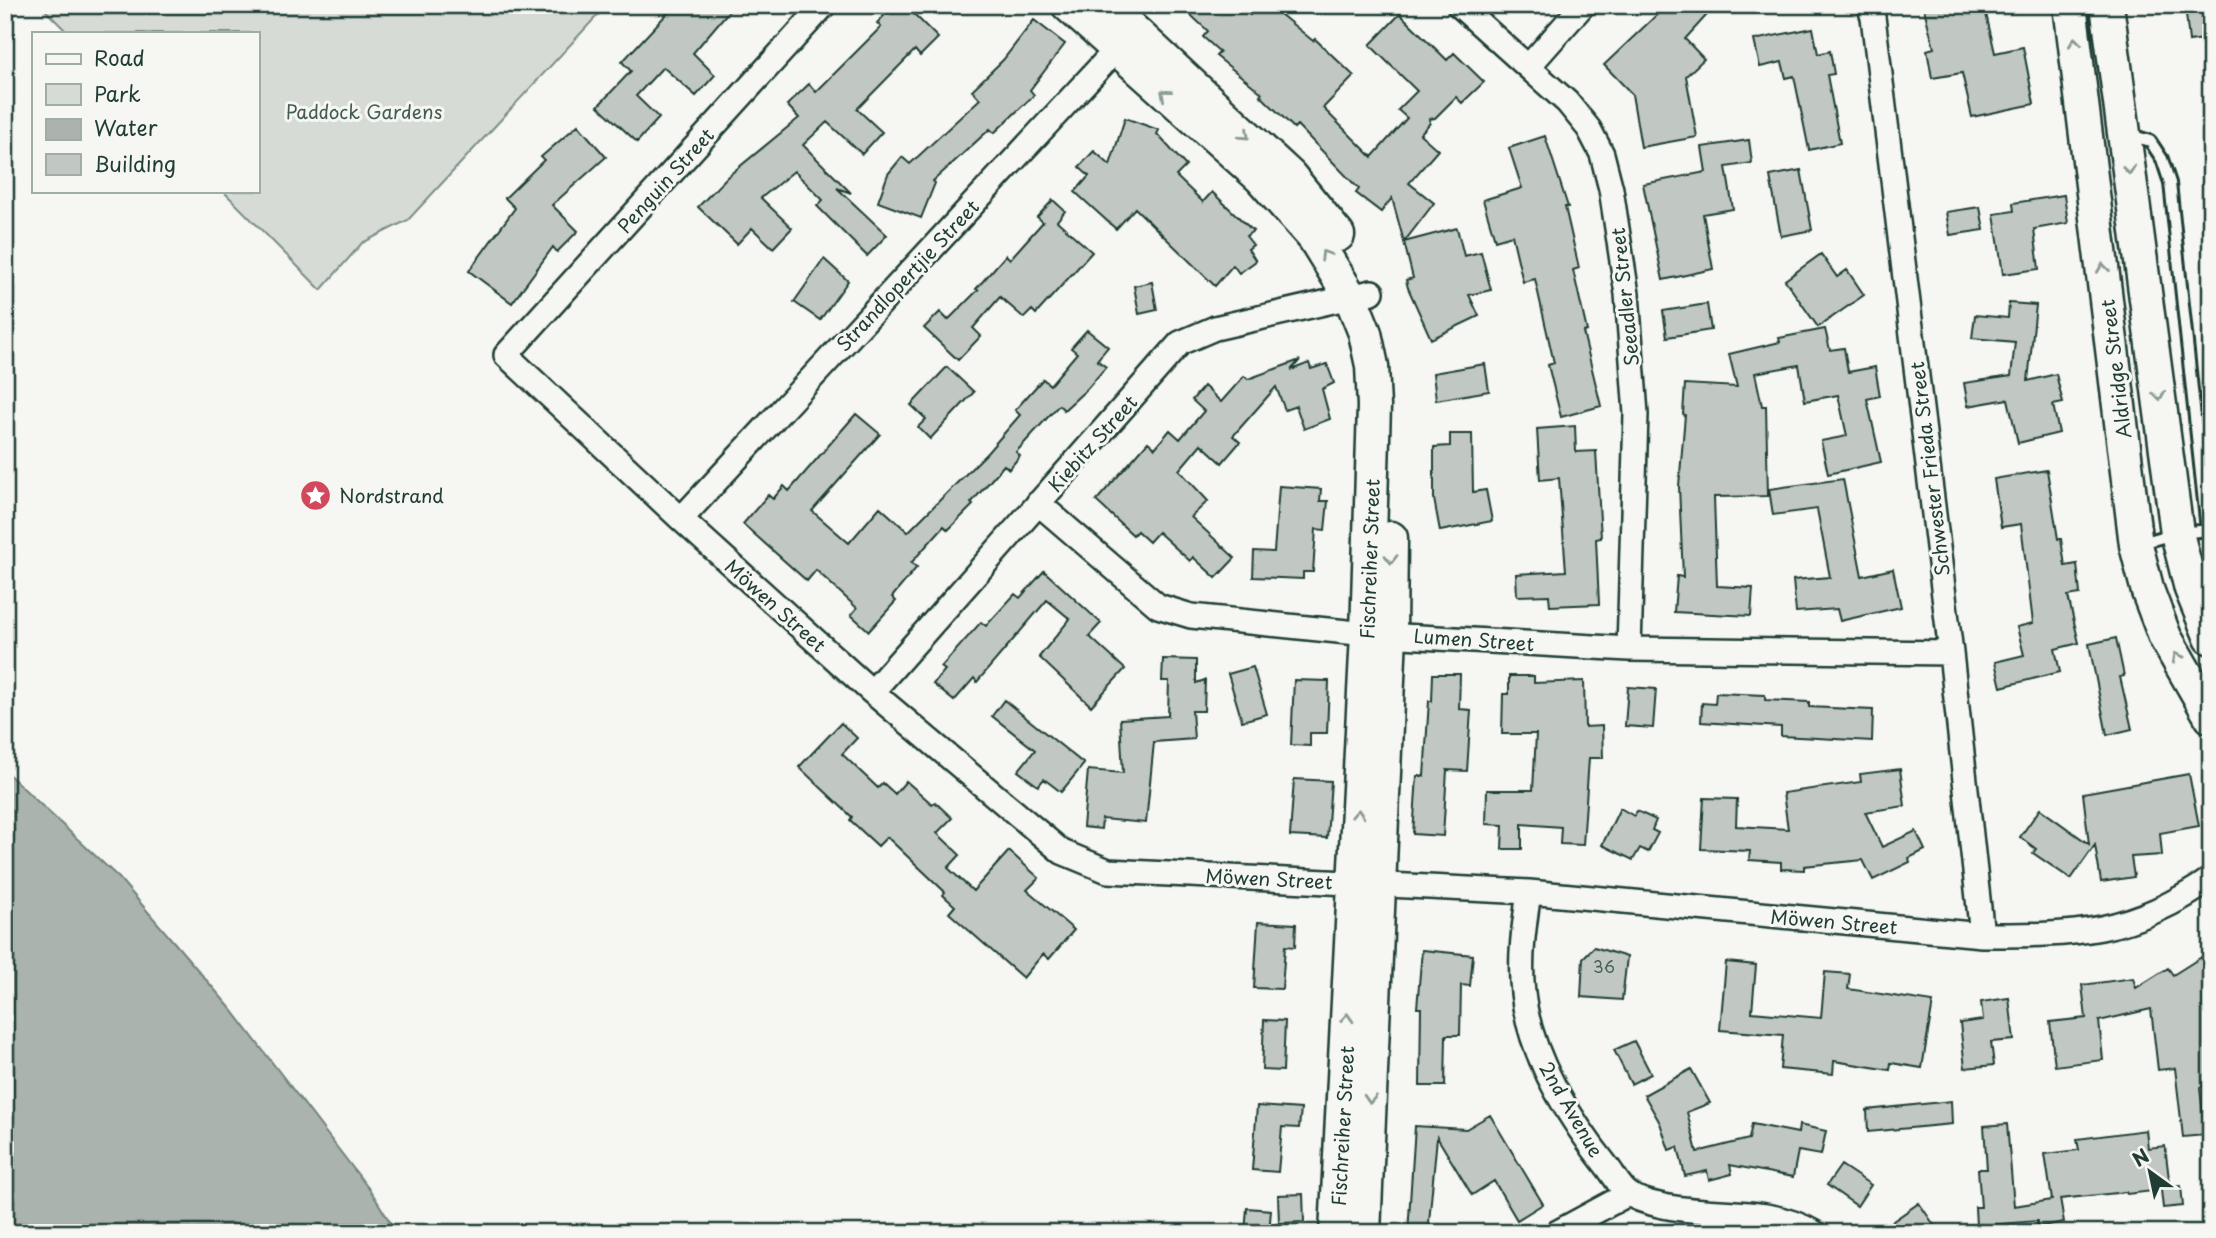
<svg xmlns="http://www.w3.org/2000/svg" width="2216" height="1238" viewBox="0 0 2216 1238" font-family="'Playpen Sans',sans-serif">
  <rect width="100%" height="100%" fill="#f6f6f2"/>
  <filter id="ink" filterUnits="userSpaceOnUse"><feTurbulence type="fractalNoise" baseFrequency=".0143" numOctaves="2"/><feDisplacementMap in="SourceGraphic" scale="14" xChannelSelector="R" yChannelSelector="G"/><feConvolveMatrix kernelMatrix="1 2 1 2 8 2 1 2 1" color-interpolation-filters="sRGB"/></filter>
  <g filter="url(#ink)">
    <path fill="#d6dbd6" stroke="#7a8c85" stroke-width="2" d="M40,5H607L408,220L362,243L321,290L223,191H257V33H68Z"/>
    <path fill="#aab3ae" stroke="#72847d" stroke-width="2" d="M5,771L119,878L232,1010L372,1193L397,1233H5Z"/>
    <path fill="#c1c8c3" stroke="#1f3d34" stroke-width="2" d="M675,5H734L693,53L715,75L696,96L663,67L636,96L659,118L637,142L598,106L631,71L622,62Z
      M894,5H905L938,38L920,56L915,50L857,109L882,132L862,154L827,122L803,145L851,193L837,188L887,235L867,256L817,206L823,200L794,171L761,198L792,228L773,248L752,228L737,244L698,207L727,177L799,118L787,105L809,84L816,92L881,27L877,23Z
      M1180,5H1239L1250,15L1258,5H1269L1313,41L1315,39L1354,76L1323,108L1372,157L1407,118L1398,110L1417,91L1370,45L1400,14L1447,60L1454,53L1484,82L1462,103L1456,97L1435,118L1429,119L1430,123L1420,134L1438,150L1409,183L1434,203L1404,242L1392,198L1381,212L1356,193L1359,189L1297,125L1294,128L1260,95L1262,93L1216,56L1220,52L1203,37L1208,31Z
      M1667,5H1716L1685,39L1704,59L1686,76L1697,137L1641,147L1632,94L1604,65Z
      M1941,5H1984L1995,53L2023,47L2034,104L1972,117L1962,73L1932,78L1927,50L1934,48L1924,9Z
      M2185,5H2211V38L2189,41Z
      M1034,20L1065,44L1030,90L1034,95L994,133L990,129L933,181L935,183L921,218L878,202L888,174L902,157L910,164L980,99L972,90L1003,60Z
      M1813,28L1818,54L1830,51L1834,74L1827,75L1840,143L1809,150L1794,76L1786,78L1782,62L1760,67L1754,40Z
      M1125,118L1159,130L1157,134L1186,166L1176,176L1203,202L1212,192L1253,231L1246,236L1253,245L1248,249L1256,261L1239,273L1233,265L1215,286L1135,208L1116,229L1075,192L1089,176L1079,167L1094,151L1110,165Z
      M578,125L606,157L552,205L578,231L557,252L553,247L512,303L469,271L515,208L505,198L544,160L541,157Z
      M1545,136L1568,207H1565L1579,268L1573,270L1587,331L1583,332L1601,406L1561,417L1548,365L1554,363L1535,279L1523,282L1512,235L1495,240L1483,200L1522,188L1509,148Z
      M1749,140L1752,163L1726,167L1733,209L1703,214L1713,269L1663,280L1643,184L1706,172L1702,147Z
      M1801,170L1812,230L1781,236L1770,176Z
      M2064,195L2068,223L2034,229L2039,269L2003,274L1994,214L2014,211L2013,203Z
      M1053,200L1065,211L1057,221L1092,252L1036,314L1032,310L1024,318L1000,297L973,328L981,336L958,360L924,328L940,312L948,320L978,290L976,289L1006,255L1010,259L1043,222L1037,217Z
      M1980,207L1984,230L1950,235L1946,212Z
      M1457,228L1464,256L1481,252L1491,290L1469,295L1479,316L1431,339L1408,288L1406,280L1413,278L1404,242Z
      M1821,254L1837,277L1847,270L1864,295L1818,327L1785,280Z
      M824,259L848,281L820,320L794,302Z
      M1152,282L1157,310L1139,314L1134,286Z
      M2009,303L2036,305L2028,381L2056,374L2063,403L2053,405L2059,433L2018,443L2008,399L1968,406L1964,383L2011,376L2015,342L1972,338L1975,315L2008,318Z
      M1707,304L1711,330L1667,337L1663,311Z
      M1825,329L1830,350L1844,348L1848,372L1875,367L1880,396L1867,399L1881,462L1828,474L1821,441L1847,436L1838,395L1805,401L1799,365L1755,373L1762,406H1766L1768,496L1714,497L1717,586L1753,588L1751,616L1674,612L1677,576L1683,577L1679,486L1685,415L1683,414L1685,384L1737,387L1729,354L1780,342L1779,338Z
      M1087,330L1108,347L1097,360L1106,367L1088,388L1064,410L1059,405L1016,452L1020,456L1009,469L1004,465L971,503L973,505L948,530L944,526L911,563L917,567L892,597L896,601L869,631L851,615L857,608L816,570L807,581L743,524L768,495L773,499L784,486L789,491L856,414L880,434L812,511L849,543L880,507L908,532L987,453L1020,415L1015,410L1043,379L1050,385L1077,353L1071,348Z
      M1300,360L1291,370L1309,363L1311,369L1327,364L1334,383L1322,389L1330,419L1304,429L1296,406L1285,410L1276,387L1233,436L1240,442L1222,463L1201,444L1179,470L1208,501L1191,517L1235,558L1216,578L1193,557L1190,561L1158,532L1149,542L1137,531L1133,535L1096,501L1148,442L1155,448L1170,430L1180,439L1204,411L1192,400L1204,386L1221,402L1244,376L1248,379Z
      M1485,364L1489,391L1436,400L1433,373Z
      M947,367L974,392L930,439L918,427L926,419L911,405Z
      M1575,426L1576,452L1596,451L1601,538L1596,539L1599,604L1550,606L1549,595L1517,596L1516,574L1566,571L1559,478L1540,480L1537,429Z
      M1450,434H1472L1473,492L1486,490L1492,521L1440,531L1434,499V447L1450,446Z
      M2047,470L2058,539H2061L2065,566L2077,564L2080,594L2068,596L2079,643L2055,649L2060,672L2001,687L1995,662L2024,655L2017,627L2033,623L2021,524L2001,527L1994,479Z
      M1843,479L1862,576L1893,569L1901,607L1840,621L1837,609L1796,612L1793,580L1830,577L1817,509L1773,515L1769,489Z
      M1279,486L1321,489L1320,501H1328L1325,530L1316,529L1313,572H1303V579L1253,577L1254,551L1274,552Z
      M1044,571L1101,623L1089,636L1125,669L1091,706L1039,657L1070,619L1047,600L977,682L974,678L954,701L933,684L945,670L941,667L981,622L986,626L1015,594L1020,598Z
      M2116,638L2124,676L2120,677L2132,729L2107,735L2089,644Z
      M1163,659L1196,660V683L1205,680L1204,711H1192L1194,739L1154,742L1146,823L1102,819L1101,829L1083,827L1088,770L1123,773L1120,719L1168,716L1169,681H1162Z
      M1253,667L1267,714L1242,721L1228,674Z
      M1433,674H1460L1459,709L1471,710L1467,771L1447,770L1443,836L1413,834L1417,776H1424L1429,701H1432Z
      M1509,676H1534V683L1584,681L1585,727L1602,726L1603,758H1589L1583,845L1560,844L1561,827L1522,824V849H1502L1503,825L1486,824L1487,790H1533L1536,734H1502L1503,694H1509Z
      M1294,680L1329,681L1327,733H1310V746L1291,745Z
      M1628,687L1656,689L1653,728L1625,726Z
      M1716,693L1765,695V700L1809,702V707L1873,710L1872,741L1781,736V727L1701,722L1702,703L1715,704Z
      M1004,700L1084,764L1061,792L1044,779L1038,786L1018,771L1035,750L992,716Z
      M841,723L857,738L842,754L878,788L883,783L895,794L906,781L932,804L935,802L952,818L937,833L960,855L948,868L973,891L1009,851L1039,878L1027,890L1074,930L1049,959L1043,954L1023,978L949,913L955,906L943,895L945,892L887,837L878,846L850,820L852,817L799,767Z
      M1900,769L1905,806L1865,812L1882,847L1916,831L1925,850L1909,858L1910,862L1873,880L1863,860L1804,866V870L1781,869V862L1749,860L1750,851L1701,849L1704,798L1737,799L1736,826L1788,829L1783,793L1861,782L1860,774Z
      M2189,774L2199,826L2160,833L2162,855L2131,857L2134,877L2101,882L2095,845L2071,879L2033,853L2036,849L2020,837L2040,809L2089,844L2083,793Z
      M1294,779L1331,781L1327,838L1290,836Z
      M1620,808L1634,816L1637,811L1656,820L1652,830L1658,833L1648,852L1640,848L1633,860L1602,845Z
      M1258,922L1296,924L1295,947L1285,946L1282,989L1254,988Z
      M1594,947L1627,957L1622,1000L1581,997L1583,958Z
      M1422,950L1473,955L1470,986L1461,985L1460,1035H1446L1445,1086H1420L1421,1008H1417Z
      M2211,951V1085L2200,1087L2205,1135L2183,1137L2175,1068L2158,1070L2151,1009L2099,1021L2103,1060L2055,1066L2050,1022L2086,1018L2082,985L2133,978L2136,988L2168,968L2173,975Z
      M1726,962L1756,965L1752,1012L1821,1018L1825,972L1850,974L1848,989L1933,1002L1922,1068L1891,1063L1890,1070L1834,1061L1833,1074L1780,1069L1783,1035L1720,1030Z
      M2009,998L2014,1040L1991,1042L1994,1065L1965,1068L1960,1023L1983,1020L1981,1002Z
      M1264,1020L1285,1021L1283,1071L1262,1070Z
      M1634,1041L1651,1074L1631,1084L1614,1050Z
      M1691,1069L1710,1103L1687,1112L1697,1152L1749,1139L1752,1124L1798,1133L1799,1125L1826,1131L1821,1155L1798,1151L1793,1177L1730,1165L1732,1174L1709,1180L1707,1171L1685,1176L1678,1147L1669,1150L1660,1123L1644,1095Z
      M1951,1101L1952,1124L1868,1132L1867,1110Z
      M1257,1106L1301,1109L1299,1128L1282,1127L1278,1172L1252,1170Z
      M1490,1115L1543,1204L1517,1220L1494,1181L1472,1195L1437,1137L1428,1233H1408L1415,1126L1466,1129Z
      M2007,1124L2014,1206L2052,1200L2045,1154L2079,1150L2077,1139L2146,1130L2148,1148L2165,1146L2170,1187L2181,1186L2183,1206L2163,1208L2161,1190L2127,1194L2126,1192L2060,1199L2064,1222L2037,1227V1221L1976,1226L1975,1207H1981L1978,1169H1987L1984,1126Z
      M1841,1165L1871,1185L1857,1206L1827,1185Z
      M1303,1194L1304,1222L1279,1223L1278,1195Z
      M1919,1203L1934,1225L1924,1233H1876Z
      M1247,1208L1271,1210L1269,1233H1245Z"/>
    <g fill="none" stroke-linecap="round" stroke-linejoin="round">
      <defs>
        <path id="lane" d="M2127,134L2150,141L2162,159L2170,183L2207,530
          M2138,544L2177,533L2211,530"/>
        <path id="street" d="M824,5L506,355L681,519L872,692L1062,852L1108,871L1529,892L1982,935C2075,935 2131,935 2211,879
          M1459,5L1567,102L1589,129L1602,154L1611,189L1627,294L1636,414L1629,649
          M1869,5L1873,17L1951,653L1982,935
          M1528,67L1583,5
          M1038,503L1158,606L1191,616L1367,634L1629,649L1951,653
          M681,519L1126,39
          M872,692L1180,343L1215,328L1372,292
          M1529,892C1524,926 1519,959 1523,993C1530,1057 1570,1120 1609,1169C1615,1177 1621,1189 1629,1194C1636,1199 1650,1203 1659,1205C1712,1218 1765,1204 1815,1233
          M1556,1233L1628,1194"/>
        <path id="secondary" d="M1068,5L1260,177L1314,238L1351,298L1365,333L1372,366L1374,406L1367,634L1336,1233
          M1106,5L1290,176L1338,235
          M2070,5L2136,545L2148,592L2165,637L2211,717
          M2107,5L2177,533L2191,589L2211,638
          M1364,1233L1390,634L1391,538"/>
      </defs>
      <use href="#lane" stroke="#1f3d34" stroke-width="16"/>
      <use href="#street" stroke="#1f3d34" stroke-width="28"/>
      <use href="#secondary" stroke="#1f3d34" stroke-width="37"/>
      <use href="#lane" stroke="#f6f6f2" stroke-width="10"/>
      <use href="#street" stroke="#f6f6f2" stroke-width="23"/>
      <use href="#secondary" stroke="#f6f6f2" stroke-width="32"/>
    </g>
    <defs><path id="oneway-chevron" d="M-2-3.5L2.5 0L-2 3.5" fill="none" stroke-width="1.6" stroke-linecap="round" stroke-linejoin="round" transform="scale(1.75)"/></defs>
    <g stroke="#8a9a93">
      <use href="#oneway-chevron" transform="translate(2075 42) rotate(-97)"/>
      <use href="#oneway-chevron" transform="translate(1165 94) rotate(-139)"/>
      <use href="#oneway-chevron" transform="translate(1245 135) rotate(43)"/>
      <use href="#oneway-chevron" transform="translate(2129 170) rotate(83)"/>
      <use href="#oneway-chevron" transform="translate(1325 255) rotate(-122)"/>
      <use href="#oneway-chevron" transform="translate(2103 268) rotate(-97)"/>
      <use href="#oneway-chevron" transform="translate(2159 396) rotate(83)"/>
      <use href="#oneway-chevron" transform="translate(1391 559) rotate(90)"/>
      <use href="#oneway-chevron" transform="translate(2177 657) rotate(-119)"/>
      <use href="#oneway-chevron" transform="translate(1358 814) rotate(-87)"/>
      <use href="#oneway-chevron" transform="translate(1347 1018) rotate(-87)"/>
      <use href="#oneway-chevron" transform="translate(1370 1099) rotate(93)"/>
    </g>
  </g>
  <defs>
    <symbol id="sight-disc" viewBox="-11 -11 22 22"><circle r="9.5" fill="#d1495b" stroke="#f6f6f2"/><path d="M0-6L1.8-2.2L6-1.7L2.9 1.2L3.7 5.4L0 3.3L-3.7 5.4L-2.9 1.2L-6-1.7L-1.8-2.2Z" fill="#fff"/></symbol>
  </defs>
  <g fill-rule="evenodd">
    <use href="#sight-disc" x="298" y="478" width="35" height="35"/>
  </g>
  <g text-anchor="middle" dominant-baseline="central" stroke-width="6" stroke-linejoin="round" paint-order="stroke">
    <g font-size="16" fill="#486058">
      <text x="1604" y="966">36</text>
    </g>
    <g font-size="19" fill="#445d54" stroke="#f6f6f2">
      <text x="364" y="111">Paddock Gardens</text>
    </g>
    <g font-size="19" fill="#1f3d34" stroke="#f6f6f2">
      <text transform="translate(665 180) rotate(-48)">Penguin Street</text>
      <text transform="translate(907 275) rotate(-47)">Strandlopertjie Street</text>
      <text transform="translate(1624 297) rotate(-96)">Seeadler Street</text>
      <text transform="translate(2115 369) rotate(-97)">Aldridge Street</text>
      <text transform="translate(1092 443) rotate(-48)">Kiebitz Street</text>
      <text transform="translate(1929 469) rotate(-97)">Schwester Frieda Street</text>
      <text transform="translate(1369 559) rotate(-88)">Fischreiher Street</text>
      <text transform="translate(776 605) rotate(42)">Möwen Street</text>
      <text transform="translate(1474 639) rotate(4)">Lumen Street</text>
      <text transform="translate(1269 878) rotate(3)">Möwen Street</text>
      <text transform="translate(1834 921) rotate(5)">Möwen Street</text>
      <text transform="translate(1572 1109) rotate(60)">2nd Avenue</text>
      <text transform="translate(1342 1126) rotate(-87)">Fischreiher Street</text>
    </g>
    <g font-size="19" fill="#1f3d34" stroke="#f6f6f2" text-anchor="start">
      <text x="339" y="495">Nordstrand</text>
    </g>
  </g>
  <rect width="2216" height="1238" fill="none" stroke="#f6f6f2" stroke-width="28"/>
  <rect x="14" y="14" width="2188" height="1210" fill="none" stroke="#1f3d34" stroke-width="2.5" filter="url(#ink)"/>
  <rect x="32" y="32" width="228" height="161" fill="#f6f6f2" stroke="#a0aca6" stroke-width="2"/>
  <rect x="46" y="54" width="35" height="10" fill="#f6f6f2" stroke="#a0aca6" stroke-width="2"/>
  <text x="94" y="66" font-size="21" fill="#1f3d34">Road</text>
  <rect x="46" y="84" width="35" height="21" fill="#d6dbd6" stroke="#a0aca6" stroke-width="2"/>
  <text x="94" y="102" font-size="21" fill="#1f3d34">Park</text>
  <rect x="46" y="119" width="35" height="21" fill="#aab3ae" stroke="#a0aca6" stroke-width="2"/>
  <text x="94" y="136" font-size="21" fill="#1f3d34">Water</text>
  <rect x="46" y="154" width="35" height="21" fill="#c1c8c3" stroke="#a0aca6" stroke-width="2"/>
  <text x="94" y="172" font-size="21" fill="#1f3d34">Building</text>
  <g transform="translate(2150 1172) rotate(327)" stroke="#f6f6f2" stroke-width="5" paint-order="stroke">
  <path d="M0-5L12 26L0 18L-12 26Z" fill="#1f3d34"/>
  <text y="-10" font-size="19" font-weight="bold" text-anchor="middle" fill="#1f3d34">N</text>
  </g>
</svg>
